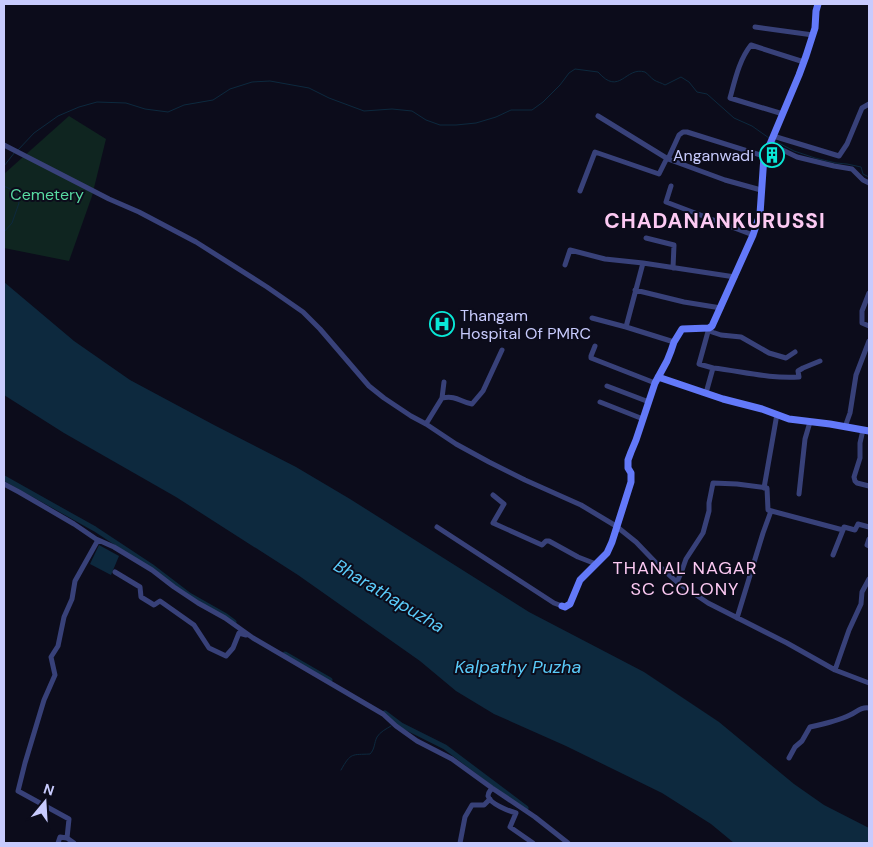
<svg xmlns="http://www.w3.org/2000/svg" width="873" height="847" viewBox="0 0 873 847" font-family="'DM Sans',sans-serif">
  <rect width="100%" height="100%" fill="#0c0c1b"/>
  <path fill="#0f2520" d="M69,116L106,139L92,196L69,261L4,248V174Z"/>
  <path fill="#0d293e" d="M4,282L74,341L130,380L214,425L296,467L350,499L529,612L644,672L719,722L794,784L824,805L869,828V843H734L711,824L662,793L566,746L494,714L456,691L420,661L298,575L176,497L64,433L4,395Z
    M99,545L119,556L111,575L90,564Z"/>
  <g fill="none" stroke-linecap="round" stroke-linejoin="round">
    <path stroke="#0d293e" stroke-width="1" d="M775,141L794,151L815,158L836,163L847,164L861,167L863,174L869,177
      M18,150L34,133L58,116L79,107L97,102L126,103L145,109L168,112L184,105L213,100L230,89L252,82L270,81L309,88L329,98L364,111L392,109L412,111L426,120L440,125H456L476,123L496,117L511,110H532L543,102L560,85L569,73L575,69L598,72C620,97 625,66 645,72C648,74 651,78 654,80C657,82 662,83 665,85L681,77L689,82L697,92L707,94L734,118L752,126L769,138
      M4,166L15,152
      M4,186L16,192L19,203L12,223L4,232
      M341,770C351,752 352,755 370,754C375,749 374,743 377,737C380,732 386,729 391,726"/>
    <path stroke="#0d293e" stroke-width="5" d="M4,478L95,529L151,566L189,595L226,616L234,622
      M285,654L330,680
      M385,713L401,725L445,747L526,808"/>
    <path stroke="#384179" stroke-width="5" d="M755,27L813,35
      M783,114L730,98C735,80 739,60 751,45L804,62
      M598,116L668,159
      M773,136L839,156L847,144L862,108L869,104
      M770,144L797,157L834,166L852,169L863,180L869,183
      M4,145L109,199L139,212L196,242L267,287L303,312L320,329L369,386L384,398L411,416L426,424L456,444L489,462L525,480L581,505L616,526L636,542L659,566L677,582L708,603L787,643L835,670L869,683
      M671,186L666,202L753,235
      M761,190L725,180L668,159L679,135L683,132H687L764,156
      M580,191L595,152L659,174L667,158
      M646,238L674,245L673,268
      M565,265L570,250L605,259L643,263
      M635,290L684,302L721,308
      M869,293L862,311V323L869,326
      M592,318L626,327
      M674,342L626,327L643,263L735,277
      M595,346L591,356V358L655,383
      M713,368L699,364L709,328L712,332L721,335L741,337L769,353L786,358L795,352
      M607,386L649,402
      M706,393L713,368C741,371 769,379 799,377L798,371L803,368L820,361
      M442,398C457,395 460,402 472,404L483,391L502,350
      M600,402L643,419
      M426,424L442,398L444,382
      M845,427L850,413L856,375L869,341
      M863,430L860,443V458L854,477L855,481L857,483L869,486
      M4,484L19,492L74,524L96,539L114,547L152,570L174,587L198,603L225,618L253,638L383,714L396,726L417,741L452,759L492,788L535,817L568,843
      M764,488L777,414
      M799,494L805,439L810,422
      M493,495L504,504L493,523L542,545L546,541H549L578,557L596,564
      M437,527L554,603L562,606
      M843,530L844,527L855,530L858,524L869,527
      M869,539L867,545L869,546
      M115,572L140,587L141,597L154,605L160,601L194,625L209,648L226,656L233,648L239,633L246,635
      M677,582L681,573L686,559L703,533L709,511V503L713,483L737,484L767,488L768,510L843,530L833,555
      M737,618L763,533L771,511
      M835,670L849,630L861,604L862,592L869,579
      M789,758L795,747L802,741L810,727C824,724 838,721 850,715C858,711 861,707 869,708
      M492,788C490,791 488,792 488,796C490,804 509,811 516,813L510,827L533,843
      M58,843L60,837L67,838
      M74,843L67,838L69,819L18,791L25,763L44,700L55,675L51,657L58,646L64,617L72,599L75,581L98,540
      M460,843L465,817L472,805H484L490,799"/>
    <path stroke="#6379f9" stroke-width="7" d="M658,377L723,399L762,409L789,419L830,424L869,431
      M562,606L565,607L570,604L580,580L607,553L612,542L631,482V473L628,468V460L631,452L636,440L655,383L667,361L671,351L674,342L682,329L709,328L712,326L753,235L760,214L764,156L770,144L799,75L806,56L815,28L816,11L818,4"/>
  </g>
  <defs>
    <symbol id="building-ring" viewBox="-11 -11 22 22"><circle r="9.5" fill="#0c0c1b" stroke="#09e8d7" stroke-width="1.5"/><path d="M-4-6H4V6H1V3H-1V6H-4ZM-2.5-4.3h1.7v1.8h-1.7ZM.8-4.3h1.7v1.8H.8ZM-2.5-1h1.7V.8h-1.7ZM.8-1h1.7V.8H.8Z" fill="#09e8d7"/></symbol>
    <symbol id="hospital-ring" viewBox="-11 -11 22 22"><circle r="9.5" fill="#0c0c1b" stroke="#09e8d7" stroke-width="1.5"/><path d="M-5-5h3v3.5h4V-5h3V5h-3V1.5h-4V5h-3Z" fill="#09e8d7"/></symbol>
  </defs>
  <g fill-rule="evenodd">
    <use href="#building-ring" x="758" y="141" width="28" height="28"/>
    <use href="#hospital-ring" x="428" y="310" width="28" height="28"/>
  </g>
  <g text-anchor="middle" dominant-baseline="central" stroke-width="4" stroke-linejoin="round" paint-order="stroke">
    <g font-size="16" fill="#c8cbfd" stroke="#0c0c1b" text-anchor="end">
      <text x="754" y="155">Anganwadi</text>
      <text x="460" y="315" text-anchor="start">Thangam<tspan x="460" dy="18">Hospital Of PMRC</tspan></text>
    </g>
    <g font-size="16" fill="#58d9a2" stroke="#0c0c1b">
      <text x="47" y="194">Cemetery</text>
    </g>
    <g font-size="18" letter-spacing="1" fill="#fdcaf3" stroke="#0c0c1b">
      <text x="685" y="568">THANAL NAGAR<tspan x="685" dy="21">SC COLONY</tspan></text>
    </g>
    <g font-size="18" font-style="italic" fill="#5acbf9" stroke="#0c0c1b">
      <text transform="translate(389 596) rotate(31)">Bharathapuzha</text>
      <text x="518" y="667">Kalpathy Puzha</text>
    </g>
    <g font-size="21" font-weight="bold" letter-spacing="1" fill="#fdcaf3" stroke="#0c0c1b">
      <text x="715" y="221">CHADANANKURUSSI</text>
    </g>
  </g>
  <rect width="873" height="847" fill="none" stroke="#c8cbfd" stroke-width="10"/>
  <g transform="translate(45 802) rotate(18)" stroke="#0c0c1b" stroke-width="4" paint-order="stroke">
  <path d="M0-4L9 19L0 12L-9 19Z" fill="#c8cbfd"/>
  <text y="-8" font-size="14" font-weight="bold" text-anchor="middle" fill="#c8cbfd">N</text>
  </g>
</svg>
